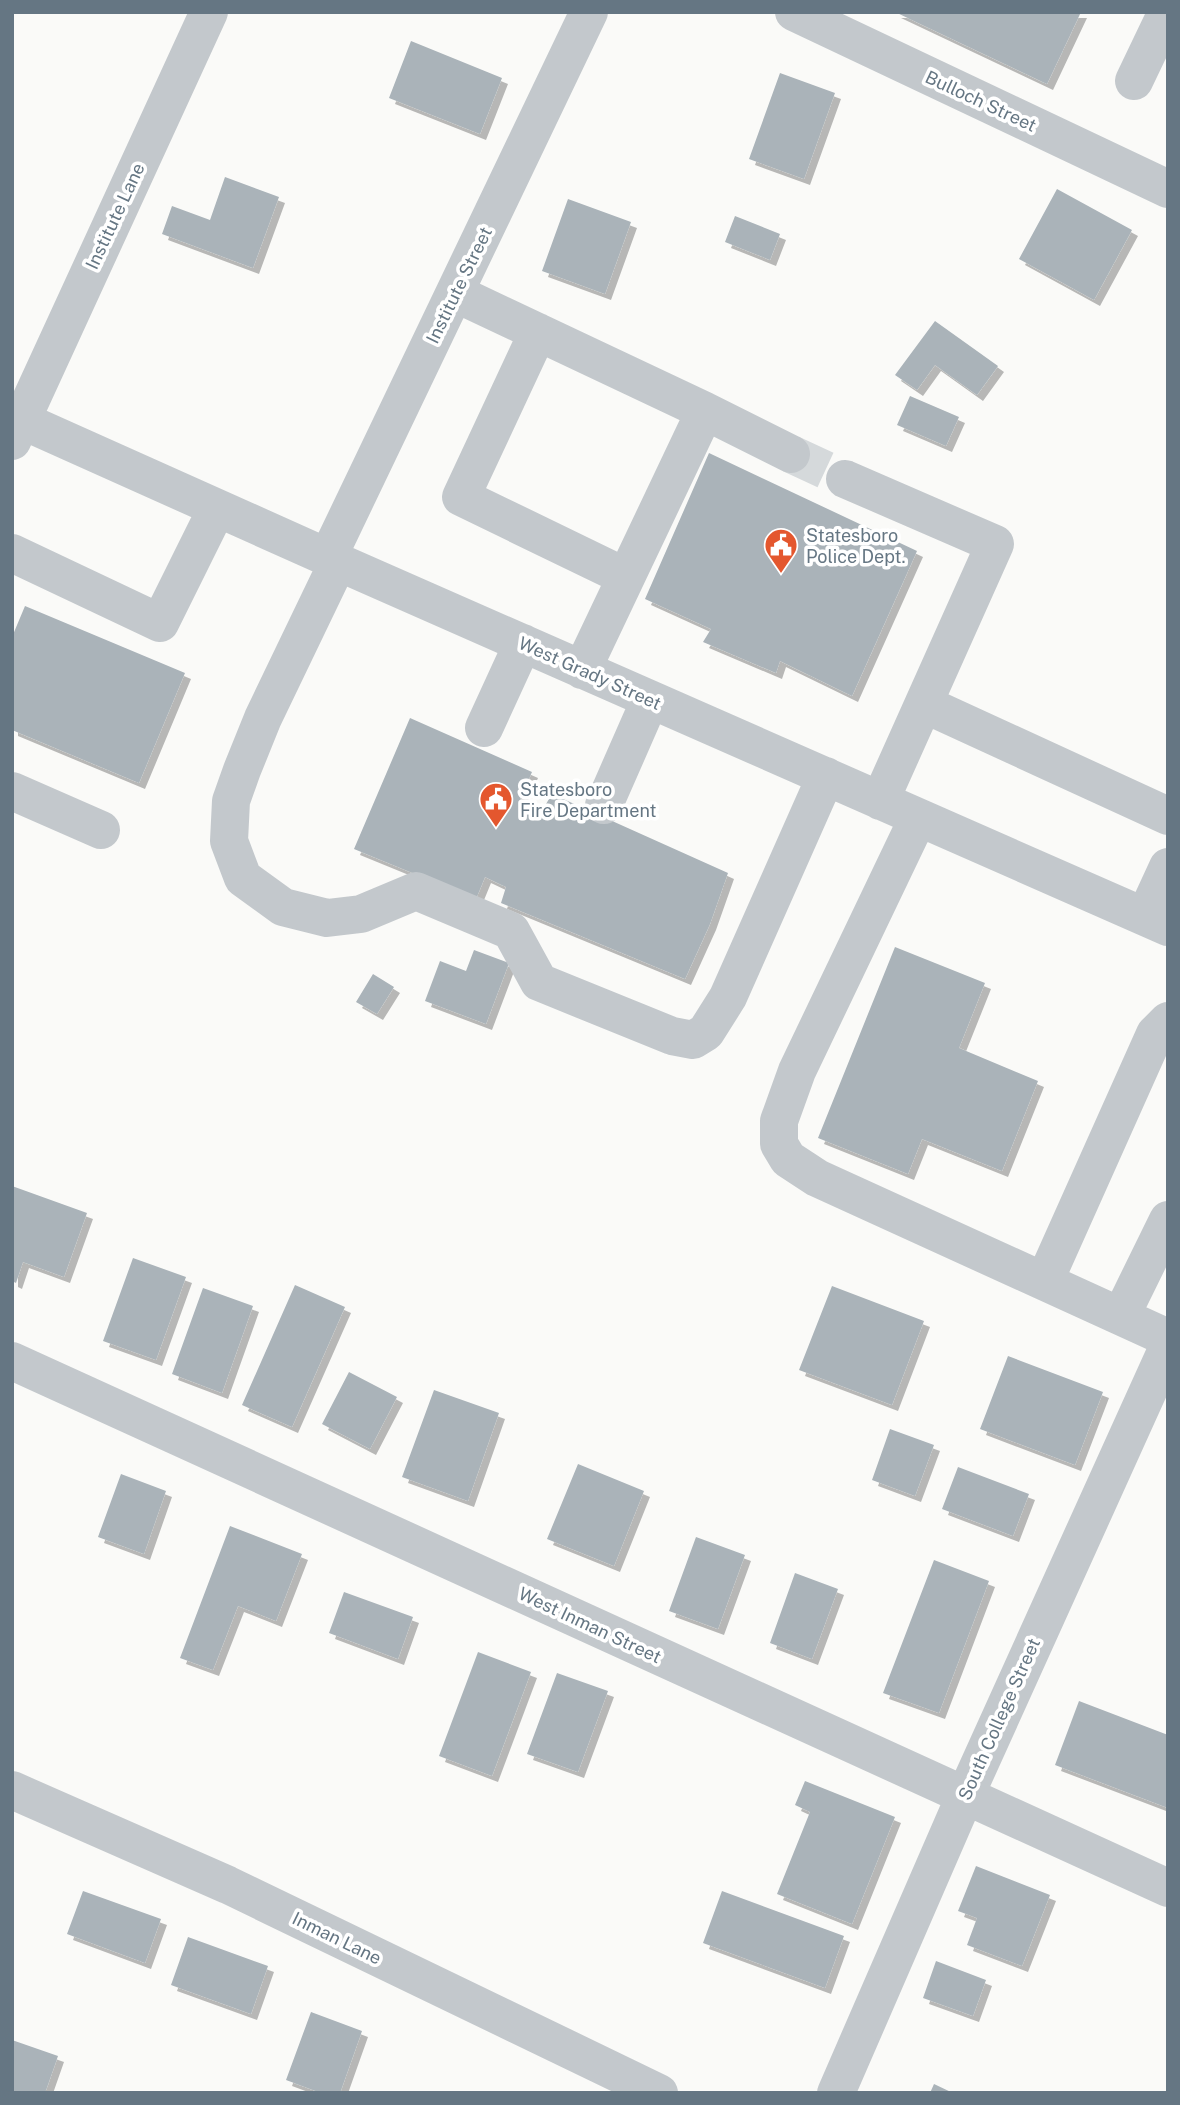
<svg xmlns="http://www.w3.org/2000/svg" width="1180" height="2105" viewBox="0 0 1180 2105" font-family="'Public Sans',sans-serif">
  <defs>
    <filter id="shadow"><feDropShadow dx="6" dy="6" stdDeviation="0" flood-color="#0004"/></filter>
  </defs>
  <rect width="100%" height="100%" fill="#fafaf8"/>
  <path fill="#aab3b9" filter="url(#shadow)" d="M895,12H1081L1047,84Z
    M411,41L502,78L480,134L389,98Z
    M780,73L835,93L804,179L749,159Z
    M225,177L279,197L253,268L162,234L172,206L210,220Z
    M1057,189L1132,230L1094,300L1019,259Z
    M568,199L631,222L605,294L542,271Z
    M735,216L780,234L770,260L725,242Z
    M935,321L998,366L977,395L935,365L917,390L895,375Z
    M910,396L959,417L946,446L897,425Z
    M709,453L917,551L852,696L780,661L776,673L703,642L711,629L645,599Z
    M25,606L185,673L139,783L12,730V637Z
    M410,718L532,772L520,799L543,809L552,794L728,873L710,924L685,979L501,903L506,887L485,877L476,899L354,849Z
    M895,947L985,983L959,1048L1038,1081L1002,1171L922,1139L908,1174L818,1138Z
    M474,950L509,963L486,1024L425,1001L440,961L466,971Z
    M373,974L394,987L377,1014L356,1002Z
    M12,1186L87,1213L64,1277L23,1262L16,1283L12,1281Z
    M133,1258L186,1277L156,1360L103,1341Z
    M295,1285L345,1307L292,1427L242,1405Z
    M832,1286L924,1321L892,1405L799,1370Z
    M203,1288L253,1306L222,1393L172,1374Z
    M1008,1356L1103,1392L1075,1465L980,1429Z
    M349,1372L397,1397L370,1449L322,1424Z
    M434,1390L499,1413L468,1501L402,1477Z
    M890,1429L934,1445L915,1496L872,1480Z
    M578,1464L644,1491L614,1566L547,1539Z
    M958,1467L1029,1494L1013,1536L942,1509Z
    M121,1474L166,1491L144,1554L98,1537Z
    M230,1526L302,1554L276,1621L238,1606L213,1670L180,1658Z
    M696,1537L745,1555L718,1629L669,1611Z
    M934,1560L989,1581L939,1713L883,1693Z
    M795,1573L838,1589L812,1659L770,1643Z
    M344,1592L413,1617L398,1659L329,1633Z
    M478,1652L531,1672L492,1776L439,1756Z
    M557,1673L608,1691L578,1772L527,1754Z
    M1079,1701L1168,1735V1808L1055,1765Z
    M805,1781L895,1817L852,1924L777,1894L810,1812L795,1805Z
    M976,1866L1050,1895L1022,1966L967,1945L977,1918L958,1911Z
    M83,1891L161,1919L145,1963L67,1934Z
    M722,1891L844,1936L825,1988L703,1943Z
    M188,1937L268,1966L251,2014L171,1985Z
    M936,1961L986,1980L973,2016L923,1998Z
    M311,2012L362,2031L340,2093H321L286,2080Z
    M12,2040L58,2056L45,2093H12Z
    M934,2084L953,2093H930Z"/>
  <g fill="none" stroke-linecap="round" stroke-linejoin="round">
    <path stroke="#d5d9db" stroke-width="38" stroke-dasharray="38 19" stroke-linecap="butt" d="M791,454L845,479"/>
    <path stroke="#c3c8cc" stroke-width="38" d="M794,12L1168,189
      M1134,81L1167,12
      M455,293L705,411L582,670
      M538,332L461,497L626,577
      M705,411L791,454
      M12,416L338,562L1168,927
      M12,441L209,12
      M845,479L995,544L880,801
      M12,553L160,623L217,508
      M328,557L589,12
      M338,562L263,718L242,770L231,801L229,841L243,878L283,907L327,918L361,914L416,891L511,931L539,982L672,1036L693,1040L706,1032L728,997L826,776
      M924,704L1168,816
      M484,728L523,643
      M12,791L101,830
      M604,805L650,700
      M918,818L797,1071L779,1121V1144L788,1159L817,1178L1168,1338
      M1145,917L1168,867
      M1045,1280L1155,1034L1168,1021
      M1121,1316L1168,1220
      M12,1361L1168,1888
      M12,1790L228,1885L659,2093
      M836,2093L965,1796L1168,1347"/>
  </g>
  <defs>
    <symbol id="civic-pin" viewBox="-11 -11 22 30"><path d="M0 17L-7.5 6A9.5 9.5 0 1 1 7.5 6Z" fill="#e4572e" stroke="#fff"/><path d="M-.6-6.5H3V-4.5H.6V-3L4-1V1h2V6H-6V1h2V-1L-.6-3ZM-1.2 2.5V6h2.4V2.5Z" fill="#fff"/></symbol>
  </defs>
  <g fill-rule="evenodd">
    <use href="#civic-pin" x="762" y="526" width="38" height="52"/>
    <use href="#civic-pin" x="477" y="780" width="38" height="52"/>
  </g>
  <g text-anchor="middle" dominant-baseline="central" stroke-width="7" stroke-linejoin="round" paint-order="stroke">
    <g font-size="18" fill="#657683" stroke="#fff">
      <text transform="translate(981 101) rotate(25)">Bulloch Street</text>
      <text transform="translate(115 216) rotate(-65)">Institute Lane</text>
      <text transform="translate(459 285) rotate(-64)">Institute Street</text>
      <text transform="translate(590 673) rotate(24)">West Grady Street</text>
      <text transform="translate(590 1625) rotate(25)">West Inman Street</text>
      <text transform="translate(999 1719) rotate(-66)">South College Street</text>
      <text transform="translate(337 1938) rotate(26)">Inman Lane</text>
    </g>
    <g font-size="18" fill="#657683" stroke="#fff" text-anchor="start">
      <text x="806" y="535">Statesboro<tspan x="806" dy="21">Police Dept.</tspan></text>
      <text x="520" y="789">Statesboro<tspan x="520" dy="21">Fire Department</tspan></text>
    </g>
  </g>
  <rect width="1180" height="2105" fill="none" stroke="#657683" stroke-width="28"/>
</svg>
